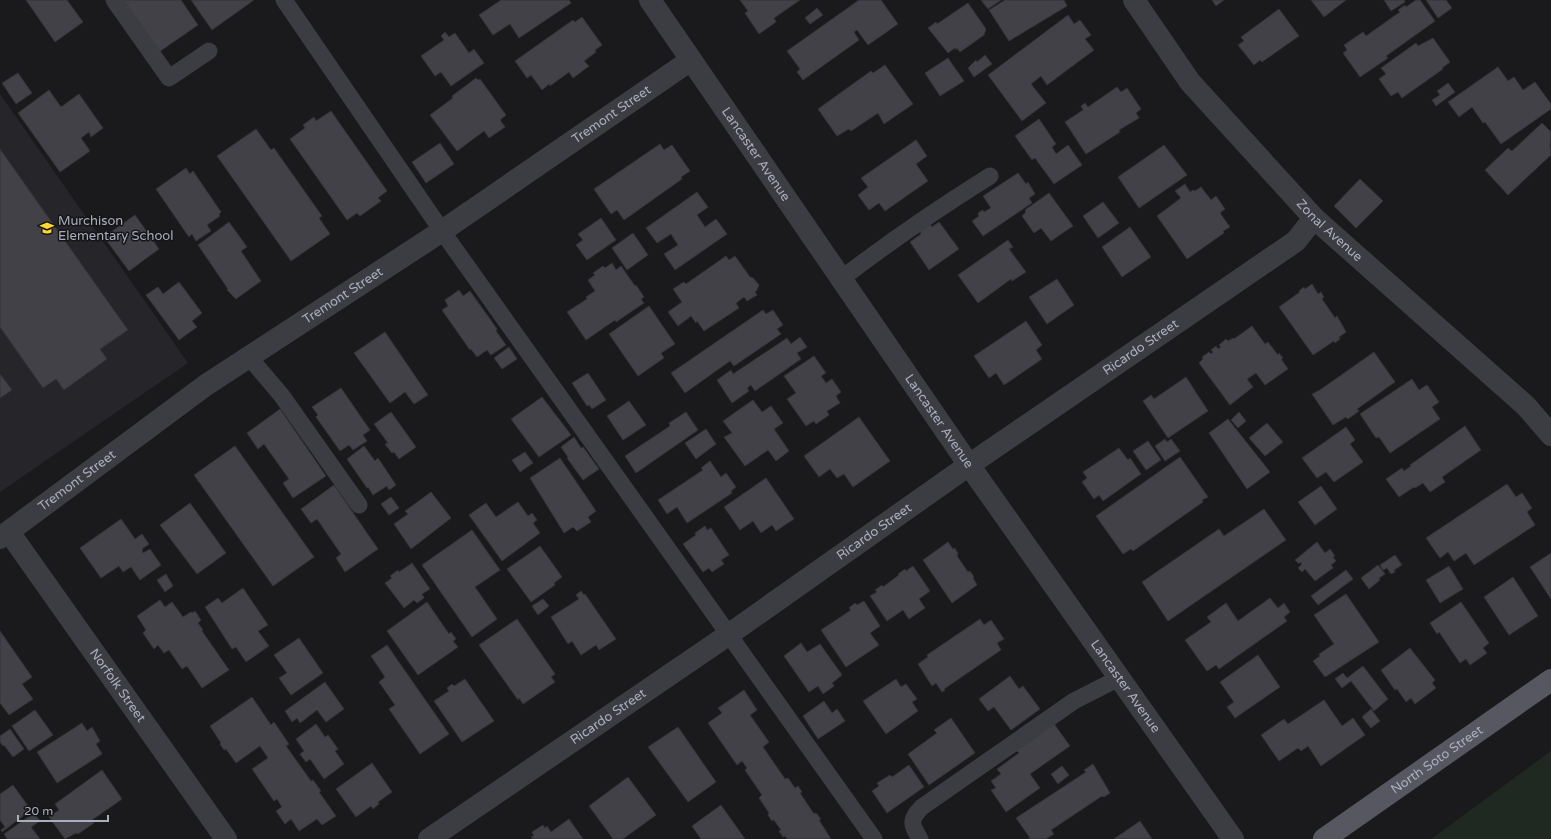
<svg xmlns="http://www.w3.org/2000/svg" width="1551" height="839" viewBox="0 0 1551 839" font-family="'Varela Round',sans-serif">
  <rect width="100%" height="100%" fill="#1a191c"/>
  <path fill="#262529" d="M0,94L188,363L0,492Z"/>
  <path fill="#1f2821" d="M1551,751V839H1431Z"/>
  <path fill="#414147" stroke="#343338" d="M26,0H67L83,22L55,42Z
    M118,0H181L198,25L159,52Z
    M191,0H254L212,30Z
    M501,0H569L571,3L519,38L510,24L493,35L479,15Z
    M740,0H800L774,18L776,22L759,34L745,13L748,11Z
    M859,0H881L898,24L868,45L857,30L854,32L859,40L803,80L797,72L800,69L787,51Z
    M981,0H1001L988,9Z
    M1005,0H1064L1067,6L1009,41L989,10Z
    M1212,0H1224L1216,6Z
    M1311,0H1346L1324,17Z
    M1384,0H1404L1405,2L1391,11Z
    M1416,0H1420L1435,21L1386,56L1388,58L1360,77L1343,53L1347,50L1344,45L1363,32L1366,36L1400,12L1398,10L1405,5L1406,7Z
    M1426,0H1446L1452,8L1438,18Z
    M968,3L986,29L984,35L960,52L957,48L956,50L955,48L948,53L928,28L936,22L937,24Z
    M817,8L823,15L810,24L805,18Z
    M1279,9L1299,36L1262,62L1260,60L1254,65L1238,45L1244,41L1241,37Z
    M1068,15L1074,24L1080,20L1091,35L1085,39L1094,50L1047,85L1041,76L1031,84L1046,103L1022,121L988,75Z
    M582,17L602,45L595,50L596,52L584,61L589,66L573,78L569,72L550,86L549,84L542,90L531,75L527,78L515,61L573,20L575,22Z
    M445,32L449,37L455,33L469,53L474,49L484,63L451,86L441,72L435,76L421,56L444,40L441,36Z
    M1433,38L1450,62L1442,68L1443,69L1402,98L1398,92L1391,96L1379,79L1386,74L1381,68L1416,43L1418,46Z
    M985,55L992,64L974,77L968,68L976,60L977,62Z
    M948,58L964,81L940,96L925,73Z
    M885,65L913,104L884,124L878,113L851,131L849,129L837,136L818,109L871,71L873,73Z
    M1498,67L1508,81L1514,77L1523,90L1535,82L1551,104V109L1501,144L1485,122L1483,123L1472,107L1459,117L1448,102Z
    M18,73L32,93L16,104L2,83Z
    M476,78L478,80L480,79L506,115L500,120L505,127L489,138L484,131L457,151L430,115L453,98L452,96Z
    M1448,83L1455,92L1436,106L1432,100L1440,95L1437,91Z
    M1117,87L1121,92L1127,88L1141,109L1136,113L1139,118L1119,130L1120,132L1086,154L1065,122L1083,110L1081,106L1085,103L1088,107Z
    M49,90L61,107L79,94L103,128L91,137L89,132L81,138L90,151L60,172L18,113Z
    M331,111L387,191L378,198L381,201L360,216L357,213L347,220L290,139L305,128L303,125L314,117L316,121Z
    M1039,119L1056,144L1052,147L1056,154L1068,145L1082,165L1054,184L1035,158L1032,160L1015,136Z
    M1542,123L1551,132L1550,146L1551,155L1508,195L1485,170L1508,148L1512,151Z
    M256,129L271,150L274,148L322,216L319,218L330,234L291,261L217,156Z
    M916,140L927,156L916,164L928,181L885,211L879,203L869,210L858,195L868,187L861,178Z
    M440,143L454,164L426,183L412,162Z
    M660,144L664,150L672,145L690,171L681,177L682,179L624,220L617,210L611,214L594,189Z
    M1164,145L1187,175L1139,208L1118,177Z
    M0,149L128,330L100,349L107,359L64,390L56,379L43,388L0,327Z
    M186,168L190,174L193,171L221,212L219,214L220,216L207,225L211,231L196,241L192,234L189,237L156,189Z
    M1018,173L1026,184L1028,182L1035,194L1029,198L1032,203L983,236L972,221L979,216L978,213L983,210L984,212L991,208L983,196Z
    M1360,179L1383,201L1356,228L1334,206Z
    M1185,184L1190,192L1193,190L1195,191L1201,187L1211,200L1216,196L1225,209L1220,213L1230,227L1223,231L1224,233L1187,259L1157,216L1181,198L1175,191Z
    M697,192L708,207L697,215L705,227L716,219L727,234L675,270L664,254L678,245L671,234L657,243L646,228Z
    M1049,193L1073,226L1051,241L1041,228L1034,233L1022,216L1026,212L1025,210Z
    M1103,202L1119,223L1098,238L1083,216Z
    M135,215L159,249L129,271L104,237Z
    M601,218L616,240L587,260L576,245L583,240L578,234Z
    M229,222L247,247L241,251L261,281L236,299L227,290L228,289L198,245Z
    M939,222L959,249L929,270L910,242L921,234L920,231L930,224L932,227Z
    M1130,227L1151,257L1122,277L1102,247Z
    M633,233L648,255L627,270L612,248Z
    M1008,240L1013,247L1009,249L1026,272L1012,281L1011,279L978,303L958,275Z
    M726,256L729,260L735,256L750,277L753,278L759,285L757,290L755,292L757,295L747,301L744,297L736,303L739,308L704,331L697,321L696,323L691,316L678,326L668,312L682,302L673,289L684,282L686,284Z
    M612,263L616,270L621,266L635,286L636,285L644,297L641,299L644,303L616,322L615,320L586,340L567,312L587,299L586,297L595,291L588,280L595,275L593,273L603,266L605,268Z
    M1057,279L1074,305L1047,324L1029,297Z
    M179,282L202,313L192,321L197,327L179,340L146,295L158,287L163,294Z
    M1312,284L1318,294L1321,292L1324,297L1322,299L1335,318L1337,316L1346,332L1339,337L1340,339L1335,343L1334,341L1313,355L1279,307L1300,292L1299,291L1304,287L1305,289Z
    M459,290L463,296L470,291L497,329L496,331L506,345L491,355L487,350L477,357L471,349L470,350L442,310L448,306L445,300Z
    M649,306L675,344L661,353L664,358L638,376L609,334Z
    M763,310L766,314L773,310L783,325L777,329L781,334L734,366L730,361L685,393L671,373Z
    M1026,321L1042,345L1036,350L1042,359L1004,385L996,373L989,378L974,356Z
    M1252,326L1265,344L1268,342L1278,355L1279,353L1283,358L1281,359L1288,369L1265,385L1256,373L1247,379L1253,387L1230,405L1199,363L1203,359L1202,357L1209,352L1211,354L1213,352L1211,350L1216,346L1218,349L1221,347L1219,345L1226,339L1228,341L1233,338L1234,339Z
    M385,332L428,395L414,404L405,392L390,403L354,353Z
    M800,337L807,347L797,353L801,359L755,391L751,385L747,388L749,391L732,403L717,380L731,370L733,374L787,338L791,344Z
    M509,347L517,359L502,369L494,358Z
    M1374,352L1395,382L1357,409L1359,411L1348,419L1346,417L1333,425L1312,394L1320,390Z
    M814,356L826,373L821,376L826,383L832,379L841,392L836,396L840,403L827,411L829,415L816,424L814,421L806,426L787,399L796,393L784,376Z
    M588,373L606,400L592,409L589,405L587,406L572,383Z
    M0,374L12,390L0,398Z
    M1186,377L1208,411L1168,438L1143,401L1151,395L1154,399Z
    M1412,379L1419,390L1427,385L1439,402L1432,407L1440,419L1390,453L1379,437L1376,438L1360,414Z
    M341,388L370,430L363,435L367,441L353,450L349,445L340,451L316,417L318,415L312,407Z
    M542,397L571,435L539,457L511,419Z
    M753,400L762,412L771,406L783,423L774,429L789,451L776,461L768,450L745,466L724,437L732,433L723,421Z
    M629,401L646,425L623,440L607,416Z
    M280,409L326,476L293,498L283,483L289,479L264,444L258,449L247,433Z
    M391,412L416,447L399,459L394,452L392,453L385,444L388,443L374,424Z
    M686,412L698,430L636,473L625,456L670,426L669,423Z
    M1239,412L1246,421L1238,428L1231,420Z
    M859,417L890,461L853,487L844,474L837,478L830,469L819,477L804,456Z
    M1228,419L1270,472L1247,489L1209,433Z
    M1267,423L1283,442L1265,456L1249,438Z
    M1465,426L1481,450L1442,477L1445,482L1430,492L1423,483L1415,488L1414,487L1399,497L1386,479L1402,468L1404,471L1411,466L1410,465Z
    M1346,427L1355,440L1350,444L1363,462L1334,482L1326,472L1317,478L1302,458Z
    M706,429L716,444L696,459L685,443Z
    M574,437L581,448L583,447L599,469L583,480L567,458L568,457L561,447Z
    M1165,439L1167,442L1171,439L1180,451L1165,461L1155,446Z
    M1148,441L1161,460L1146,470L1133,451Z
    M235,446L314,557L273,586L194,475Z
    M364,446L375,461L378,458L396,485L389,490L387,486L373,495L368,487L367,488L347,459Z
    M1119,448L1128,460L1130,458L1141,474L1103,501L1099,495L1094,499L1082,482L1087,478L1083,472Z
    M525,452L533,463L520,472L512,460Z
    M1180,457L1208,497L1202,500L1203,502L1133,551L1131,549L1123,554L1096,516Z
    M560,458L596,511L588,517L591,522L577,531L573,527L564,533L530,478Z
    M710,461L721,477L726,473L736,487L731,491L732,493L687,523L677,507L667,514L658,500L703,470L701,468Z
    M766,478L794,519L776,531L772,525L761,533L753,521L740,530L724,507Z
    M1507,484L1516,497L1522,493L1532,508L1527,512L1535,525L1474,565L1466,553L1454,561L1448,552L1440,558L1426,538Z
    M334,485L378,549L345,572L336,558L341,554L317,519L311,523L301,509Z
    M1321,486L1337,509L1315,525L1298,502Z
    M431,492L451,518L411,549L394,524L408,514L405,511Z
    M391,497L399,508L389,515L381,504Z
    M518,502L528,516L532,513L537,520L533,523L540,533L502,561L469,515L486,503L496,517Z
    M190,503L226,553L197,574L160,525Z
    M1264,509L1286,540L1168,621L1142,582L1219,529L1224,536Z
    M121,519L135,539L142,534L149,544L142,549L143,550L142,551L143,553L150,549L161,565L140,580L131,567L123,572L119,566L101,578L80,548Z
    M705,526L707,530L711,528L729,555L721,560L724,564L712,572L709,568L703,572L683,544L696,535L695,533Z
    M472,530L500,570L475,587L497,619L472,637L422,565Z
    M948,542L953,549L955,548L958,554L957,556L968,572L970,571L974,577L973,578L977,585L952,603L923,560Z
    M1317,542L1325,553L1330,549L1335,556L1333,557L1336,561L1331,565L1333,568L1315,581L1305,569L1302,572L1298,568L1302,564L1300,562L1299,564L1295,560Z
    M540,546L562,577L554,583L555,585L531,602L507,569Z
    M1551,553V599L1530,567Z
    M1395,555L1402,565L1394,570L1395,572L1391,574L1387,568L1383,570L1380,565Z
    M412,563L430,589L422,594L424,598L417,603L414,600L404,608L385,583L392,578L390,576L398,570L399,572Z
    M1378,565L1385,574L1379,578L1380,580L1369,589L1361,578Z
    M913,566L930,591L919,599L925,608L909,619L903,610L887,621L870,596L877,592L875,590L882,585L883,587L899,575L898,574L905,569L906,571Z
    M1449,566L1463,589L1440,603L1426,580Z
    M1346,570L1353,579L1318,605L1311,596Z
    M166,574L173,586L165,592L157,580Z
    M1513,577L1538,616L1509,635L1484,597Z
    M243,588L268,625L258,631L269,646L246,662L236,647L232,649L205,607L218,598L222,603Z
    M581,591L584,595L585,594L616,639L599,650L596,645L581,655L572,641L568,644L551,617L579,599L576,595Z
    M1346,594L1379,642L1325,677L1313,661L1320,656L1319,654L1334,644L1314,615Z
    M1270,598L1278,608L1284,603L1290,612L1284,617L1287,621L1219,669L1216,665L1207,671L1185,640L1211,622L1207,617L1226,603L1238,621Z
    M543,599L549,606L538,615L532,606Z
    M160,600L165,607L172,602L183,617L191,612L192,613L195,611L201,620L198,623L203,630L202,631L229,670L202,688L187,666L182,669L169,650L164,653L158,645L154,649L143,633L146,630L137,616Z
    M864,601L880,626L870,633L879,645L846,667L821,630L851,610L849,608L855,603L857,605Z
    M427,602L449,634L451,632L456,639L453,641L458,647L418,675L387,631Z
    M1461,602L1489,643L1483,648L1487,653L1470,665L1466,659L1460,663L1439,632L1437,634L1430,623Z
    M517,619L555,674L551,677L555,682L523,704L519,698L518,700L479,645Z
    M980,619L984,625L991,620L1004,639L997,643L1001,650L944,689L945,690L942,692L936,683L932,686L918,664L928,657L927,655Z
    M0,631L32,677L22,684L33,699L9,715L0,703Z
    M299,638L323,673L291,695L279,678L287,673L274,655Z
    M801,643L807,652L820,644L842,675L832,683L834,686L823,694L818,686L809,692L784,656Z
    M387,645L449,734L420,754L389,709L395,705L379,682L385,677L371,656Z
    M1410,648L1435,680L1432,683L1436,688L1415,704L1411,698L1406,702L1397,689L1395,690L1381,670Z
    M1258,655L1280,687L1235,718L1227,707L1234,702L1220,682Z
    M1363,666L1388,699L1374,711L1351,681L1342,688L1335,679L1343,673L1347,678Z
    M1010,676L1019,689L1023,686L1040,709L1011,730L994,707L988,711L979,699Z
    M465,679L494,721L462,742L434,701L449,691L447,688L452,684L454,686Z
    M896,679L901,687L906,684L917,699L912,702L918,711L886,734L863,701Z
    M325,682L344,709L326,722L317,710L300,723L297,718L292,722L285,711Z
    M744,690L757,710L750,715L769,742L763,747L785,779L788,778L795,788L798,786L802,792L800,793L814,814L816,813L821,819L819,820L831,839H787L785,836L783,837L779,831L781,830L774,820L772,821L768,815L769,813L759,798L762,795L745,770L747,768L742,761L737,765L708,723L722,713L718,708Z
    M252,697L271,725L274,722L289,744L286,746L311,781L313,780L321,791L319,792L336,816L322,825L317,819L299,831L291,819L285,824L276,811L282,807L277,799L274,801L252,769L268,758L260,746L236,763L226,749L224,750L220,744L221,743L210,726Z
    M1324,700L1342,726L1353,718L1365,735L1321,766L1308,746L1301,751L1298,748L1279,761L1261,735L1284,719L1288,724Z
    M824,701L832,713L837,709L845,721L818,739L803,716Z
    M1371,709L1380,721L1371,728L1362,717Z
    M35,710L53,735L29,751L12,726Z
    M951,718L975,753L929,785L908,754L937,733L934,730Z
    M1052,721L1070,746L1030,774L1040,788L1006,812L991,790L996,788L991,781L1001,774L997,769L1019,753L1014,748Z
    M82,723L87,731L92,727L100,741L96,744L102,754L57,783L37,752Z
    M316,724L325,737L328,735L338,749L335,751L344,764L324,779L310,759L306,762L300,754L304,751L296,739Z
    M678,727L716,782L688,802L648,747Z
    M10,729L24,749L13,757L4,745L3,746L0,742V736Z
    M372,763L392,792L378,802L379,804L373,809L371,806L356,817L336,789Z
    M1093,764L1110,793L1104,797L1102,796L1051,830L1054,834L1046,839H1028L1030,838L1016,818L1086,772L1084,770Z
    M909,765L924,787L887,813L872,791L879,786L877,783L890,775L892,777Z
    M1062,766L1069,775L1058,784L1051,774Z
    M102,770L122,799L92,820L94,823L78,834L76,833L65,839L49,817L59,810L55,804Z
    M628,777L656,815L623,839H613L589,806Z
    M13,785L31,810L2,832L1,830L5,827L0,820V794Z
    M721,805L745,839H701L692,826Z
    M34,813L40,821L31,827L40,839H7L4,834Z
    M569,819L583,839H533L531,837L534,836L532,832L543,825L545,828L547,826L551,832Z
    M1140,821L1152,839H1114Z"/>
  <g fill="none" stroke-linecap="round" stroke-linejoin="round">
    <path stroke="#3c3c43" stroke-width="17" d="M114,0L169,78L209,51
      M284,0L442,231L874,839
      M841,279C889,242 939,208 990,176
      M249,357L282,396L359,505
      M920,839C911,824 909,820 922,807L1074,701L1119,678"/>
    <g stroke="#3c3c43" stroke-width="22">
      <path id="s1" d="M650,0L969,465L1233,839"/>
      <path id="s2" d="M1134,0L1190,82L1314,218L1526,406L1551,435"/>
      <path id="s3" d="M9,532L226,839"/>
      <path id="s4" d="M0,538L206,385L442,231L691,60"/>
      <path id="s5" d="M429,839L728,635L969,465L1296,241L1314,218"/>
    </g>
    <path stroke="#565761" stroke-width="22" id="s6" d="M1324,839L1551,680"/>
  </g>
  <defs>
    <symbol id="school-bare" viewBox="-9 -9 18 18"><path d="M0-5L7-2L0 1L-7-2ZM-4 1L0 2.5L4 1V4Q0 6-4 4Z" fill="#ffd92f" stroke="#151417" stroke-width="2.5" paint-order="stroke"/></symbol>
  </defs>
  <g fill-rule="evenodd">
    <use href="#school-bare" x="37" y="218" width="20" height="20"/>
  </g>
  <g text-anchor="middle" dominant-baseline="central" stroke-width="3" stroke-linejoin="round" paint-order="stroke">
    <g font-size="13" fill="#abaebd" stroke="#151417">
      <text stroke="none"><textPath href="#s4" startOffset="744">Tremont Street</textPath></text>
      <text stroke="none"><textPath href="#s1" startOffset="187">Lancaster Avenue</textPath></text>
      <text stroke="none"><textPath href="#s2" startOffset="303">Zonal Avenue</textPath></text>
      <text stroke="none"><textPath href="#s4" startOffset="420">Tremont Street</textPath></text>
      <text stroke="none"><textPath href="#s5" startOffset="865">Ricardo Street</textPath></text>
      <text stroke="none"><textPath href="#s1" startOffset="511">Lancaster Avenue</textPath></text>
      <text stroke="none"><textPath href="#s4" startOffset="96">Tremont Street</textPath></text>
      <text stroke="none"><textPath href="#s5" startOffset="541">Ricardo Street</textPath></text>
      <text stroke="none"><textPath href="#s3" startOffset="188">Norfolk Street</textPath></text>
      <text stroke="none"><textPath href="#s1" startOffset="835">Lancaster Avenue</textPath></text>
      <text stroke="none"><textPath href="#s5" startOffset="217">Ricardo Street</textPath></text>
      <text stroke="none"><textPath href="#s6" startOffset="138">North Soto Street</textPath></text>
    </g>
    <g font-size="13" fill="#abaebd" stroke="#151417" text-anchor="start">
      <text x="58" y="221">Murchison<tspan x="58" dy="15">Elementary School</tspan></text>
    </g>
  </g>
  <path d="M18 815v6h90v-6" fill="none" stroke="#abaebd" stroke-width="2"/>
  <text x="24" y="815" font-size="12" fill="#abaebd" stroke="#151417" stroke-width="3" paint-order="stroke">20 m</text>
</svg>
